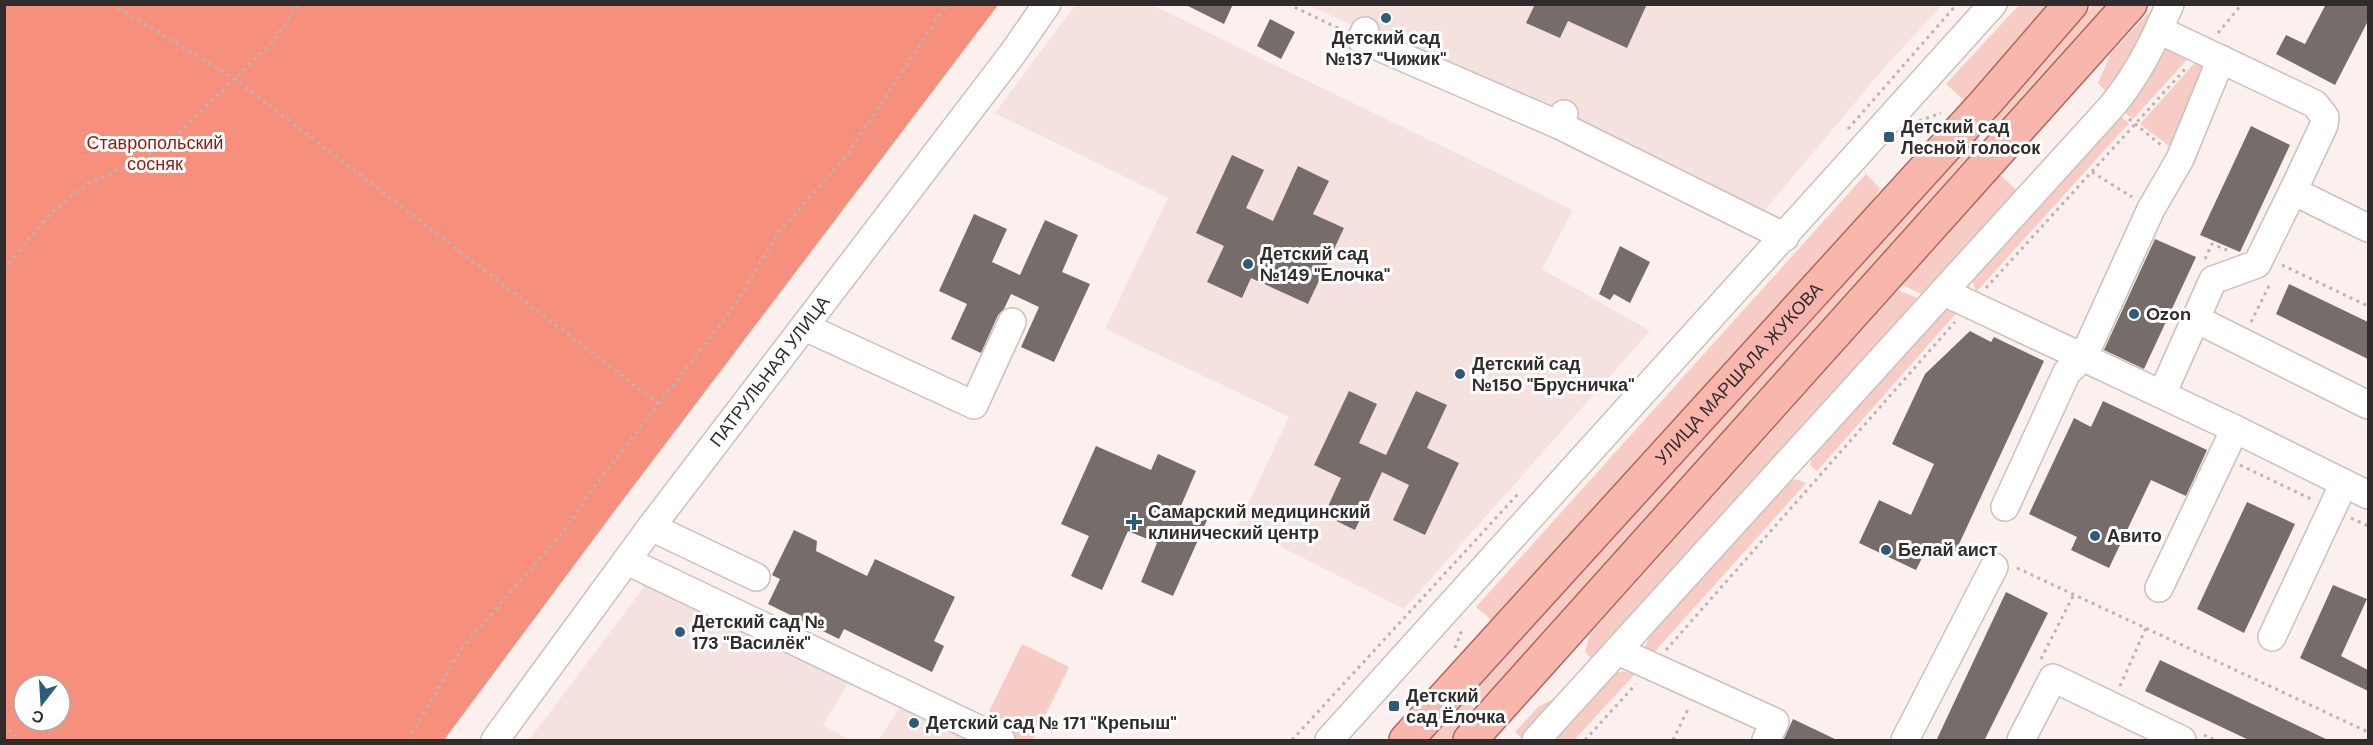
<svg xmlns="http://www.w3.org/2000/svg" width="2373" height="745" viewBox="0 0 2373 745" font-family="'DM Sans',sans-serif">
  <rect width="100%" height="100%" fill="#fbf0ee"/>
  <path fill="#f5e2de" d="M1075,5H1152L1573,210L1542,269L1650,331L1404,609L1238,525L1289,417L1105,329L1168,198L995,113Z
    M1307,5H1942L1884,68L1760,216L1420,55Z
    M647,583L850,680L823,725L850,740H529Z
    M900,706L975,740H879Z"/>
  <path fill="#f6ccc4" d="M2019,5H2051L1964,100L1946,84Z
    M2093,5H2115L1999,133L1988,122Z
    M2156,5H2160L2108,93L2098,83L2111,53Z
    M2165,47L2192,54L2133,119L2122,111Z
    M2199,58L2205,68L2174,150L2140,124Z
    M2117,114L2129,123L1976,292L1972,279Z
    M1975,136L1986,146L1484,702L1474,692Z
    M1866,174L1880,188L1871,204L1494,622L1476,607Z
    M2000,175L2019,192L1926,296L1902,285Z
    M1898,290L1922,300L1595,662L1585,652L1590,634Z
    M1950,309L1959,310L1817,471L1810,465L1813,453L1944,310Z
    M1795,479L1806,483L1648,659L1645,647L1651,633L1784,485Z
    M1022,644L1069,667L1033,740H1018L983,724Z
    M1622,671L1635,674L1574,740H1555L1616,673Z
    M1559,696L1524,740L1515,732L1538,707Z
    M1465,701L1477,711L1450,740H1430Z"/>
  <path fill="#f78f7d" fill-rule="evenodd" d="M4,5L5,4L998,5L613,513L444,740H5ZM24,685H60V721H24Z"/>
  <path fill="#766d6b" d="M1184,4H1233L1224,24Z
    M1535,4H1647L1627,48L1568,21L1560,38L1526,23Z
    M2326,4H2368V21L2335,85L2276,54L2286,35L2305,44Z
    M1270,19L1295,32L1281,59L1257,46Z
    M2251,126L2290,145L2240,252L2200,235Z
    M1232,155L1264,170L1246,208L1273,221L1298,166L1329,181L1313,214L1344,228L1308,304L1251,278L1242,298L1207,282L1224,246L1196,233Z
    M974,214L1007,229L992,262L1020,275L1045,220L1078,235L1062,272L1090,284L1054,362L1021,347L1039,307L1011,294L1004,309L998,315L981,353L951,339L967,304L939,291Z
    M2155,239L2196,257L2144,369L2104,350Z
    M1620,246L1650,262L1630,303L1614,294L1610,300L1599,294Z
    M2289,284L2368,322V359L2276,314Z
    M1970,331L1991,342L1994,337L2044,361L1953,557L1928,546L1916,570L1859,543L1879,500L1911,515L1934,464L1892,444L1925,374Z
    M1349,391L1377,404L1359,443L1386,455L1416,391L1447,405L1427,448L1459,463L1425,535L1393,520L1409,485L1382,472L1355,530L1324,515L1341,478L1314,465Z
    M2103,401L2207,450L2186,496L2151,480L2109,568L2071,550L2077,537L2029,514L2074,418L2091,427Z
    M1096,446L1151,470L1158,454L1196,471L1180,508L1207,520L1173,596L1141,582L1157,543L1128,531L1102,590L1071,576L1089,536L1061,524Z
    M2247,502L2295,524L2244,633L2197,609Z
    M794,530L817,541L816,551L867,576L875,559L955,597L934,641L944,646L932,672L844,629L839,639L768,604L780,579L772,575Z
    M2333,585L2367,599L2341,656L2368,670V691L2300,658Z
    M2006,592L2048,613L1984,741H1936Z
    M2160,660L2330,741H2251L2145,691Z
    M1793,719L1839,741H1783Z"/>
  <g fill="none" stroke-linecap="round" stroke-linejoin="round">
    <defs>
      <g id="minor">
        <path d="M2159,30L2315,104L2325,117L2324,125L2293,191L2368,228"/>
        <path d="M1365,31L1361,39L1559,125"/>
        <path d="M1564,114L1559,125L1785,237"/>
        <path d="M1944,292L2235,429L2368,495"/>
        <path d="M2196,319L2368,405"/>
        <path d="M805,327L974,405L1012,322"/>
        <path d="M2162,394L2213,280L2257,264L2293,191"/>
        <path d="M2005,507L2067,372L2083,358L2151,209L2180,159L2221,59"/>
        <path d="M651,527L756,577"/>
        <path d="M627,561L1001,740"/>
        <path d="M2159,588L2235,429"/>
        <path d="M2272,637L2344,483"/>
        <path d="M1618,651L1775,722L1766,740"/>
        <path id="s1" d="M495,740L651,527L1013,53L1047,4"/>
        <path d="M1329,740L1993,4"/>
        <path d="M1536,740L2112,106C2139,73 2153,43 2170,4"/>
        <path d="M1905,740L1994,567"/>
        <path d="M2021,740L2053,678L2182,740"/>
      </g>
      <g id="major">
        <path id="s2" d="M1406,740L1987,101L2071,4"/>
        <path d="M1470,740L2130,4"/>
      </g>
    </defs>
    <use href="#minor" stroke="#cac0be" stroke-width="30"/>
    <use href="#major" stroke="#af665b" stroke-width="36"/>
    <path stroke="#bcb3b2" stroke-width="3" stroke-dasharray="3 4.5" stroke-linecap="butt" d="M112,4L235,79L659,404
      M1288,4L1340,29
      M2218,33L2242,4
      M2129,119L2161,145
      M1919,121L1941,113
      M1848,129L1957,4
      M2092,172L2132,197
      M2205,259L2212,244L2227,250
      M2282,265L2368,306
      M4,269L52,212L87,184L135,162L170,141L272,43L299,4
      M1986,288L2187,67
      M2251,322L2271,282
      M2240,465L2313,500
      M2351,518L2368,526
      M2017,568L2368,732
      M1455,648L1461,633L1458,630
      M1666,650L1955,322
      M2041,659L2074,594
      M2120,686L2146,628
      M4,725L20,740
      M2204,735L2215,740
      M408,740L462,648L563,532L597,483L733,308L779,232L847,155L947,4
      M1292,740L1518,494
      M1585,740L1636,684
      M1673,740L1689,707"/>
    <use href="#minor" stroke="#fff" stroke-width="27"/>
    <use href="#major" stroke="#f8b6ac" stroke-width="33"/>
  </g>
  <g fill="#2d5b7a" stroke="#fff" stroke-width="2">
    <circle cx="1386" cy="18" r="6"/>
    <rect x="1883" y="131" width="12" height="12" rx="3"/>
    <circle cx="1248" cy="264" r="6"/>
    <circle cx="2134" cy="314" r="6"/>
    <circle cx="1460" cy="374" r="6"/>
    <path d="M1131 513h6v6h6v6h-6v6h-6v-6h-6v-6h6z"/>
    <circle cx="2095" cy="536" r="6"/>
    <circle cx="1886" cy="550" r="6"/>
    <circle cx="680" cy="632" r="6"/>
    <rect x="1388" y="700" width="12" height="12" rx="3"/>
    <circle cx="914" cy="723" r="6"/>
  </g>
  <g text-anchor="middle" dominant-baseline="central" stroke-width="6" stroke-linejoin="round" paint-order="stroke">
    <g font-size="18" font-weight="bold" fill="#302c2c" stroke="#fff" text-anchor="start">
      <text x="1386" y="38" text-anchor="middle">Детский сад<tspan x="1386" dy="21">№137 "Чижик"</tspan></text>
      <text x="1901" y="127">Детский сад<tspan x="1901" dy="21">Лесной голосок</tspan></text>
      <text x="1260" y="254">Детский сад<tspan x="1260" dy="21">№149 "Елочка"</tspan></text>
      <text x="2146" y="314">Ozon</text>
      <text x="1472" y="364">Детский сад<tspan x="1472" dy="21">№150 "Брусничка"</tspan></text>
      <text x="1148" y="512">Самарский медицинский<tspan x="1148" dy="21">клинический центр</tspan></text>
      <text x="2107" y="536">Авито</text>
      <text x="1898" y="550">Белай аист</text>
      <text x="692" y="622">Детский сад №<tspan x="692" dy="21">173 "Василёк"</tspan></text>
      <text x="1406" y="696">Детский<tspan x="1406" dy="21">сад Ёлочка</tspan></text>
      <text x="926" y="723">Детский сад № 171 "Крепыш"</text>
    </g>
    <g font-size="18" fill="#931809" stroke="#fff">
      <text x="155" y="143">Ставропольский<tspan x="155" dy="21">сосняк</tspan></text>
    </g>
    <g font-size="18" fill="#302c2c" stroke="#fff">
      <text stroke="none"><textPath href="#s1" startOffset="460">ПАТРУЛЬНАЯ УЛИЦА</textPath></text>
      <text stroke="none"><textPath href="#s2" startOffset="495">УЛИЦА МАРШАЛА ЖУКОВА</textPath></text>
    </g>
  </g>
  <rect width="2373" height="745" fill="none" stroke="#302c2c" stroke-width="12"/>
  <g transform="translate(42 703) rotate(197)"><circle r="28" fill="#ffffff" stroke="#acabab" stroke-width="1.5"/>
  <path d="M0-4.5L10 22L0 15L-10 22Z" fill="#2d5b7a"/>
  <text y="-9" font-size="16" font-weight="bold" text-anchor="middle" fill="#302c2c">С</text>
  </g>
</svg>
